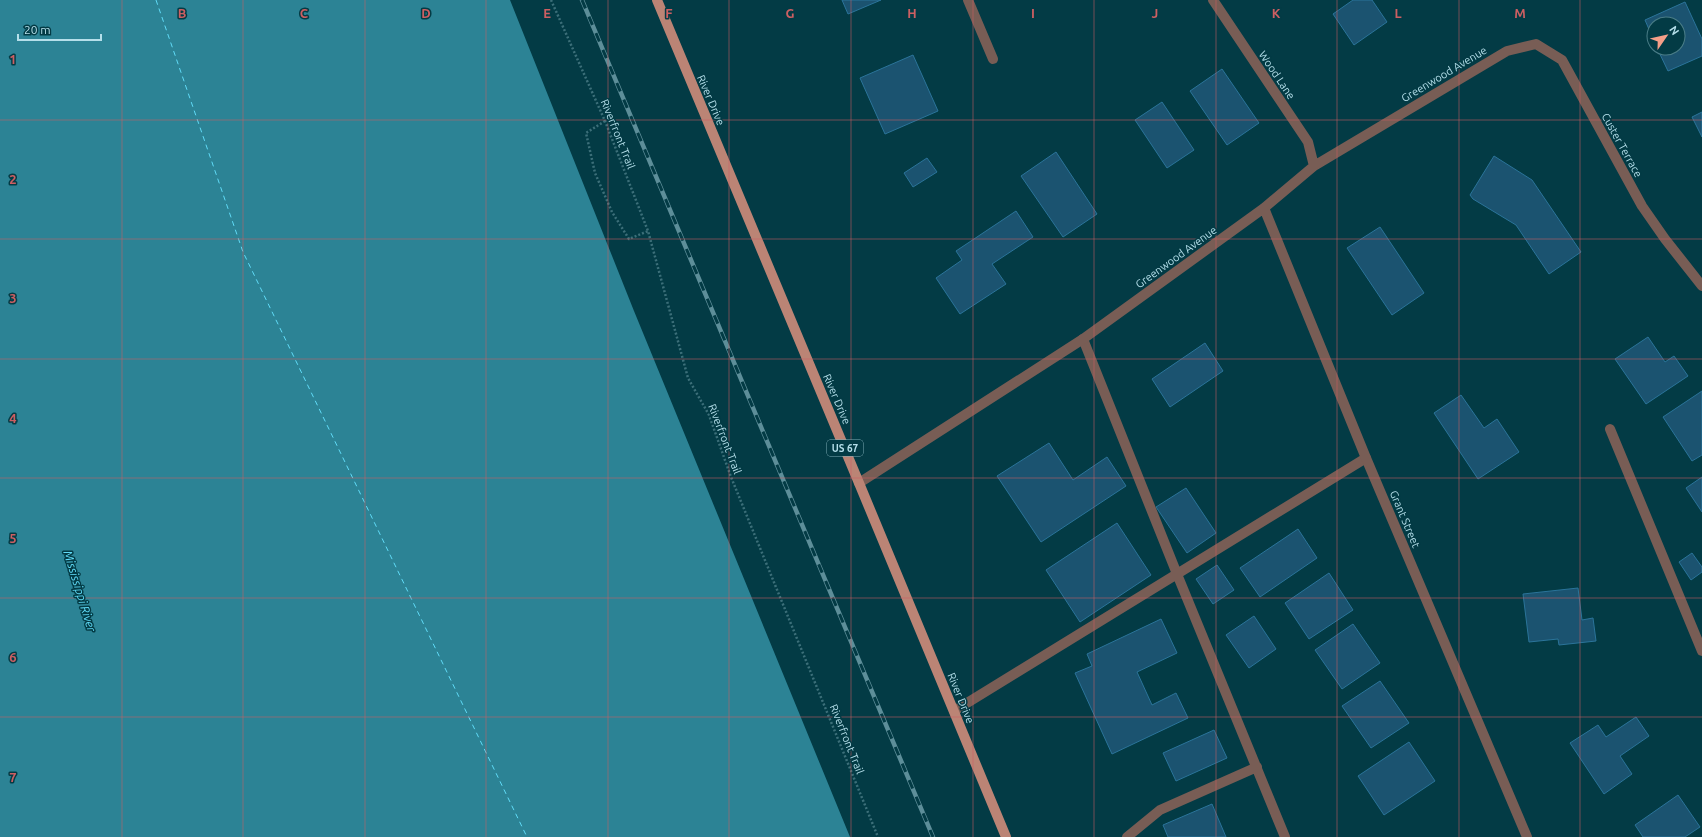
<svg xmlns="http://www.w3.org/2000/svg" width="1702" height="837" viewBox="0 0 1702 837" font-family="Ubuntu,sans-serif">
  <rect width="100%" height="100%" fill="#033b45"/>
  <path fill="#2c8395" d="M0,0H510L634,311L850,837H0Z"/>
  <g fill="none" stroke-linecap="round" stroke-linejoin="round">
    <path stroke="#60dbf7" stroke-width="1" stroke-dasharray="5 4" stroke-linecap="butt" d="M156,0L243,252L527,837"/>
  </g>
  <path fill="#1b5370" stroke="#2b749a" d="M842,0H881L848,14Z
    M1353,0H1372L1387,22L1354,45L1333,14Z
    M1685,2L1702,39V56L1668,71L1657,48H1678V24H1654V41L1645,20Z
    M913,55L938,111L885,134L860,78Z
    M1222,69L1259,123L1227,145L1190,91Z
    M1162,102L1194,150L1167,168L1135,120Z
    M1702,112V137L1692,117Z
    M1056,152L1097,214L1063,237L1021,176Z
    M1494,156L1532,180L1581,252L1549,274L1516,225L1473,199L1470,195Z
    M927,158L937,172L913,187L904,173Z
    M1016,211L1033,237L992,264L1006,284L960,314L936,278L962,260L956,251Z
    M1380,227L1424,293L1392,315L1347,248Z
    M1648,337L1665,362L1674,356L1688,376L1646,404L1615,359Z
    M1205,343L1223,371L1170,407L1152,379Z
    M1702,391V455L1692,461L1663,417Z
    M1461,395L1484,428L1497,419L1519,452L1478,479L1434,413Z
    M1049,443L1073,480L1107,457L1126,486L1041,542L997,476Z
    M1702,477V512L1686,488Z
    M1186,488L1216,533L1187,553L1156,507Z
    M1117,523L1151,575L1080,622L1046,570Z
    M1298,529L1317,558L1260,597L1240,568Z
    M1692,553L1702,567V572L1691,580L1679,562Z
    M1217,565L1234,590L1213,604L1196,579Z
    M1329,573L1353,610L1309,639L1285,603Z
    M1578,588L1582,620L1593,618L1596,641L1559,645L1558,639L1529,642L1523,594Z
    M1254,616L1276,649L1249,668L1226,635Z
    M1161,619L1177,653L1137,672L1152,705L1176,693L1188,718L1112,754L1075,673L1092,666L1087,654Z
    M1353,624L1380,663L1342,689L1315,650Z
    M1380,681L1409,723L1371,748L1342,706Z
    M1636,717L1649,736L1620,756L1632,774L1604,794L1570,743L1598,725L1606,737Z
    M1214,730L1227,758L1176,781L1163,753Z
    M1409,742L1435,781L1384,815L1358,776Z
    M1678,795L1700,827L1685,837H1643L1635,825Z
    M1212,804L1226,837H1168L1163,825Z"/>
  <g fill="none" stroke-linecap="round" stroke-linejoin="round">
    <path stroke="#3c6f79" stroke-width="2.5" stroke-dasharray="2 2" stroke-linecap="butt" d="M551,0L605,121L648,231L688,378L709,415L731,477L878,837
      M605,121L586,133L595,173L612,212L629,239L648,231"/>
    <path stroke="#785d55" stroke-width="10" d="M968,0L993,59
      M1083,339L1177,574L1285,837
      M1610,429L1702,651
      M954,711L1366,458
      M1127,837L1160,810L1257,767"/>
    <path stroke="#785d55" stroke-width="10" d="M1213,0L1308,142L1314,166
      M1264,208L1366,458L1527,837
      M859,483L1083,339L1264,208L1314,166L1507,51L1536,44L1562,60L1642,206L1665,239L1702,286"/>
    <path stroke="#bb8475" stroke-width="10" d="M657,0L859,483L1006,837"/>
    <defs>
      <path id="rail" d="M582,0L933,837"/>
    </defs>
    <use href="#rail" stroke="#5d8e99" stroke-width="4.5"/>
    <use href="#rail" stroke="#033b45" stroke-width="3" stroke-dasharray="9" stroke-linecap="butt"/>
  </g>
  <path fill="none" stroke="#cc5f62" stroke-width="1" stroke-opacity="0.55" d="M122,0V837M243,0V837M365,0V837M486,0V837M608,0V837M729,0V837M851,0V837M973,0V837M1094,0V837M1216,0V837M1337,0V837M1459,0V837M1580,0V837M0,120H1702M0,239H1702M0,359H1702M0,478H1702M0,598H1702M0,717H1702"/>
  <g text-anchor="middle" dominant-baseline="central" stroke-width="3" stroke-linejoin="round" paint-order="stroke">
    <rect fill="#033b45" stroke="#80aeb8" stroke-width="1" x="827" y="440" width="36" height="16" rx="3"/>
    <g font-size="10" font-weight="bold" fill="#b5dfea">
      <text x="845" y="448">US 67</text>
    </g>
    <g font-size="11" fill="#b5dfea" stroke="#033b45">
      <text transform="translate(1444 74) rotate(-31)">Greenwood Avenue</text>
      <text transform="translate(1277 75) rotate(56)">Wood Lane</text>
      <text transform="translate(711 100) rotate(67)">River Drive</text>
      <text transform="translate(618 134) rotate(68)">Riverfront Trail</text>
      <text transform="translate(1622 145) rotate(61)">Custer Terrace</text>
      <text transform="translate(1176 257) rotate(-36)">Greenwood Avenue</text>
      <text transform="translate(837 399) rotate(67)">River Drive</text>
      <text transform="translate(725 439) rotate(69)">Riverfront Trail</text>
      <text transform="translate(1405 519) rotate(67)">Grant Street</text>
      <text transform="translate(961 698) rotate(68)">River Drive</text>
      <text transform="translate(847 739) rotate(68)">Riverfront Trail</text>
    </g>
    <g font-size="12" font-style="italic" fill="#60dbf7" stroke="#033b45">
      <text transform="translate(80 591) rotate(73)">Mississippi River</text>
    </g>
  </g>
  <g font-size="13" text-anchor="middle" font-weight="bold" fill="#cc5f62" stroke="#033b45" stroke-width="3" stroke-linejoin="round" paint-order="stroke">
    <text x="182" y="18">B</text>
    <text x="304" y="18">C</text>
    <text x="426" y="18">D</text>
    <text x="547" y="18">E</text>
    <text x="669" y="18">F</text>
    <text x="790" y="18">G</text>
    <text x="912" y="18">H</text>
    <text x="1033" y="18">I</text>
    <text x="1155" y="18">J</text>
    <text x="1276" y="18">K</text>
    <text x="1398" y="18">L</text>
    <text x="1520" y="18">M</text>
    <text x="13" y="64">1</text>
    <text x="13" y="184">2</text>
    <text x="13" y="303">3</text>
    <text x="13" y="423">4</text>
    <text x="13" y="543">5</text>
    <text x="13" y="662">6</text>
    <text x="13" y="782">7</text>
  </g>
  <g transform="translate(1666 36) rotate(56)"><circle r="19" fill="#033b45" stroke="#4a7d87"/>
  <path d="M0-3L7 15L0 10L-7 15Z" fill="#f49e88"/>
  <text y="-6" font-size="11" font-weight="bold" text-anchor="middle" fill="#b5dfea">N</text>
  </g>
  <path d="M18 34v6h83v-6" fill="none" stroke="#b5dfea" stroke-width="2"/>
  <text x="24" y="34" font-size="12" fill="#b5dfea" stroke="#033b45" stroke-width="3" paint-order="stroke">20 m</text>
</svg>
